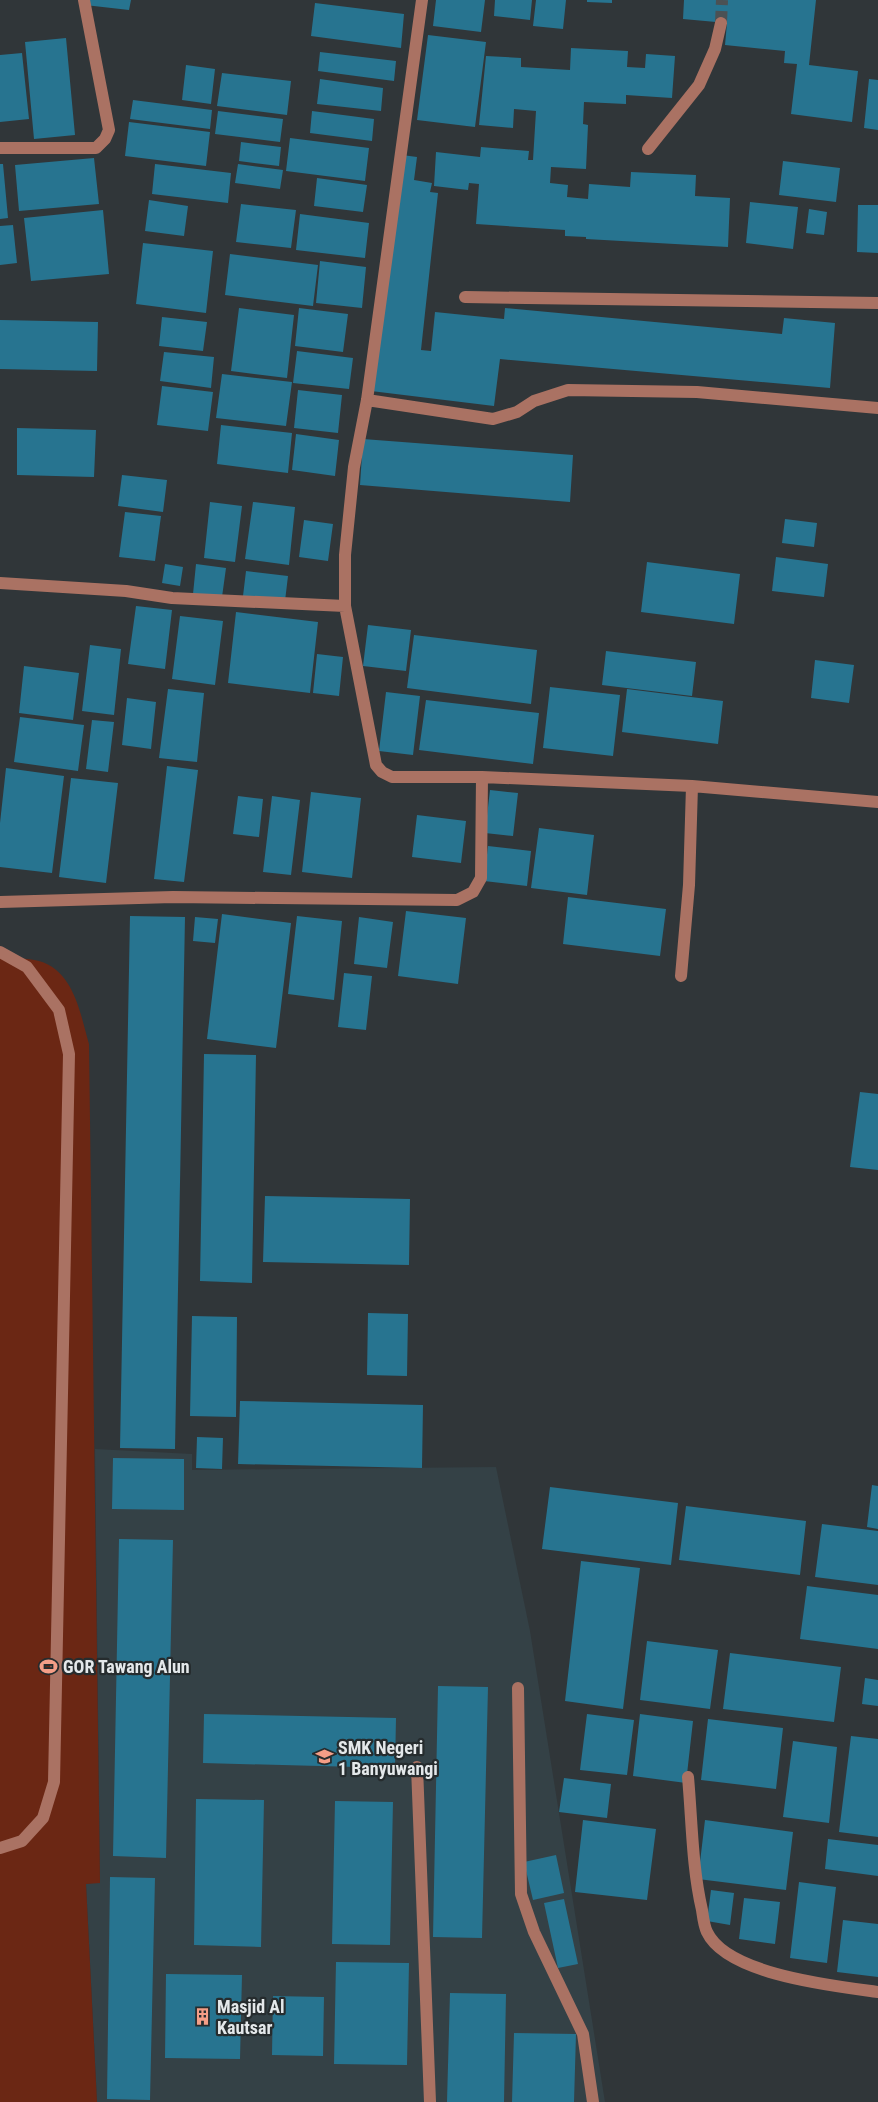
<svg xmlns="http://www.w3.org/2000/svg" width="878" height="2102" viewBox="0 0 878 2102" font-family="'Roboto Condensed',sans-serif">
  <rect width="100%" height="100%" fill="#303639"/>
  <path fill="#344146" d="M95,1449L192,1454V1470L496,1467L530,1631L605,2102H97L86,1884L100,1882Z"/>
  <path fill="#6b2714" d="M0,956C13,958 27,958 39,961C74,971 80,1013 89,1044L100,1883L86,1884L97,2102H0Z"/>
  <path fill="#277490" d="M85,0H131L129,10L85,5Z
    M436,0H485L481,32L433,26Z
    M495,0H532L530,20L494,16Z
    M536,0H566L563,29L533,26Z
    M587,0H612V3L587,2Z
    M684,0H816L809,65L858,71L852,122L791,114L797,64L784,63L785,51L725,45L727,23L683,19Z
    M315,3L404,14L401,48L311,36Z
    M428,35L486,42L475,127L417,120Z
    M66,38L75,135L34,139L25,42Z
    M571,48L628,51L627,67L645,68L646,54L675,56L672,98L626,95V104L584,102L583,124L588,125L586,169L551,167L550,183L568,185L567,197L588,199L589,184L630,187L631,172L696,175L695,196L730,198L728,247L586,239V237L565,236V230L476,224L479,184L469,183L468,190L434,186L436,152L480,157L481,147L529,151L528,160H533L536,111L514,109L513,128L479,125L486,56L521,58V67L570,70Z
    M320,52L396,61L394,81L318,71Z
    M22,53L29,119L0,122V55Z
    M186,65L215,69L211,104L182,100Z
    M222,73L291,81L287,115L217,106Z
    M320,79L383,88L381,111L317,104Z
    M869,79L878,80V130L864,128Z
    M133,100L212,110L210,129L130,119Z
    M218,111L283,119L280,142L215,134Z
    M312,111L374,119L372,141L310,133Z
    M129,122L210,132L206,166L125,156Z
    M290,138L369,148L365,181L286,171Z
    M241,142L281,147L279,166L239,161Z
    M402,155L417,157L414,180L432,183L430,192L438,193L421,350L431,351L435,312L504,319L505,308L782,334L784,318L835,323L830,388L500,359L494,406L371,391Z
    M94,158L99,204L19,211L15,165Z
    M783,161L840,168L836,202L779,195Z
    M0,164H3L8,218L0,219Z
    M155,164L231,173L228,203L152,194Z
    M238,164L283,170L280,189L235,183Z
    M317,178L367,185L363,212L314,206Z
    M149,200L188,206L184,236L145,231Z
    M750,202L798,207L793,249L746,243Z
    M241,204L296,210L291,248L236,242Z
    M858,205H878V253L857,252Z
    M809,209L827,212L824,235L806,233Z
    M103,210L109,274L31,281L24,218Z
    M300,214L369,223L365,258L296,250Z
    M13,225L17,263L0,265V226Z
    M143,243L213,251L206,313L136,304Z
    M230,254L318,265L313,306L225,295Z
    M320,261L366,267L362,308L316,303Z
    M239,308L294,315L287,378L231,371Z
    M299,308L348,314L343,352L295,346Z
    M162,317L207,322L203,351L159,346Z
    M0,320L98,322L97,371L0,369Z
    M297,351L353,358L349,389L293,383Z
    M164,352L214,357L211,388L160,381Z
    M222,374L292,382L286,426L216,418Z
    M162,386L213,392L208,431L157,425Z
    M298,390L342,395L338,433L294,428Z
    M221,425L292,433L288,473L217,464Z
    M17,428L96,430L94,477L17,475Z
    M296,434L339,440L335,476L292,470Z
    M363,439L573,455L570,502L360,485Z
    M122,475L167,480L163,512L118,506Z
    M210,502L242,506L235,562L204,558Z
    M253,502L295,507L289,565L245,559Z
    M125,512L161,516L155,561L119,557Z
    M785,519L817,523L814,547L782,543Z
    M304,520L333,524L328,561L299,557Z
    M776,557L828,564L824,597L772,591Z
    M647,562L740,574L734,624L641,612Z
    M165,564L183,567L180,586L162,583Z
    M196,564L226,568L222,597L193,594Z
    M246,571L288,576L285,601L243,596Z
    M136,606L172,610L165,669L128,664Z
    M236,612L318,622L310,693L228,683Z
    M180,616L223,621L215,685L172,679Z
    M368,625L411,630L406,671L363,666Z
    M414,635L537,650L531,704L407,688Z
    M90,645L121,649L114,715L82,711Z
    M606,651L696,662L692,696L602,685Z
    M317,654L343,657L339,696L313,693Z
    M815,660L854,665L849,703L811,698Z
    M24,666L79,673L73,720L19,713Z
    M550,687L620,695L613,756L543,748Z
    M168,689L204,693L197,762L159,758Z
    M627,689L723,701L718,744L622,732Z
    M386,692L420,696L413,755L379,751Z
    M127,698L156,702L151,749L122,745Z
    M426,700L539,713L533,764L419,750Z
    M20,717L84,725L78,771L14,762Z
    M92,720L114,722L108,772L86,769Z
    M167,766L198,770L184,882L154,879Z
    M6,768L64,776L52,873L0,867V823Z
    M71,778L118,783L106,883L59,877Z
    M490,790L518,793L513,836L485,833Z
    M311,792L361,798L352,878L302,872Z
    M238,796L263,799L259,837L233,834Z
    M272,796L300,800L291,875L263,872Z
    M417,815L466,821L461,863L412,857Z
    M539,828L594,835L587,895L531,888Z
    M488,846L531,851L527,886L484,881Z
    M568,897L666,909L660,956L563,944Z
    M406,911L466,918L458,984L398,976Z
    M222,914L291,923L276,1048L207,1039Z
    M130,916L185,917L175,1449L120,1448Z
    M297,916L342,921L334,1000L288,994Z
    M195,917L218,919L215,943L193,941Z
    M359,917L393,922L387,968L354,964Z
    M344,973L372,976L366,1030L338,1027Z
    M204,1054L256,1055L252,1283L200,1281Z
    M860,1092L878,1094V1170L850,1167Z
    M265,1196L410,1199L409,1265L263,1262Z
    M368,1313L408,1314L407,1376L367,1375Z
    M192,1316L237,1317L236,1417L190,1416Z
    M240,1401L423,1405L422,1468L238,1464Z
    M197,1437L223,1438L222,1469L196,1468Z
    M113,1458L184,1459V1510L112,1509Z
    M872,1485L878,1486V1529L867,1527Z
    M550,1487L678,1503L671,1565L542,1549Z
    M686,1506L806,1521L800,1575L679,1560Z
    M822,1524L878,1531V1585L815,1577Z
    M119,1539L173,1540L166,1858L113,1856Z
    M581,1561L640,1568L623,1709L565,1701Z
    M807,1586L878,1595V1649L800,1639Z
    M647,1641L718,1650L710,1709L640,1700Z
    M730,1653L841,1667L834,1722L723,1709Z
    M865,1678L878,1680V1706L862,1704Z
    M438,1686L488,1687L482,1938L433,1937Z
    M204,1714L396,1718L395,1768L203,1763Z
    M587,1714L634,1720L627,1775L580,1770Z
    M640,1714L693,1721L686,1783L633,1776Z
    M708,1719L783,1728L776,1789L701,1780Z
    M851,1736L878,1739V1837L839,1832Z
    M793,1741L837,1747L829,1823L783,1817Z
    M564,1778L611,1784L607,1818L559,1812Z
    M196,1799L264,1800L261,1947L194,1945Z
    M335,1801L393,1802L390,1945L332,1944Z
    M583,1820L656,1829L647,1900L575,1892Z
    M705,1820L793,1832L786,1890L698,1879Z
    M828,1839L878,1845V1876L825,1869Z
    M556,1855L564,1893L533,1900L524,1862Z
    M110,1877L155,1878L150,2100L107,2099Z
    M799,1882L836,1887L827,1963L790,1958Z
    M711,1890L734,1893L730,1925L707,1921Z
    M744,1898L780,1902L775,1944L739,1939Z
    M564,1899L578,1964L558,1968L544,1903Z
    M843,1920L878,1924V1977L837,1972Z
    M336,1962L409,1963L407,2065L334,2064Z
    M166,1974L242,1975L240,2059L165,2058Z
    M450,1993L506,1994L504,2102H447Z
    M273,1996L324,1997L323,2056L272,2055Z
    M514,2033L576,2034L574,2102H512Z"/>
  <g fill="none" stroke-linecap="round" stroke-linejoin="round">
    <path stroke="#4b5154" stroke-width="12" stroke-dasharray="12 6" stroke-linecap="butt" d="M721,23L722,0"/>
    <path stroke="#aa7263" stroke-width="12" d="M422,0L367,400L354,467L345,555V606L376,765L382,772L392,777H482L692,786L878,802
      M0,148H96L105,139L109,130L84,0
      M648,149L699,85L715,49L721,23
      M465,297L878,303
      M367,400L493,419L517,412L534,401L568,390L697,392L878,408
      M0,583L126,591L172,598L345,606
      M0,902L173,897L457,900L473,892L481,878L482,777
      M0,952L27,967L59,1010L69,1054L54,1782L43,1818L22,1841L0,1848
      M681,976L689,885L692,786
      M518,1688L521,1894L534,1932L583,2034L593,2102
      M417,1767L430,2102
      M688,1777C692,1821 692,1867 702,1910C703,1917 704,1926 707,1932C727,1975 835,1986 878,1992"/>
  </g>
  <defs>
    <symbol id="stadium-bare" viewBox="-9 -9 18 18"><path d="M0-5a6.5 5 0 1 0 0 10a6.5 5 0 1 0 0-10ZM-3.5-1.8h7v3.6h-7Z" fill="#f49e87" stroke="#262c2e" stroke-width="2.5" paint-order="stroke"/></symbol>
    <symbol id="school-bare" viewBox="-9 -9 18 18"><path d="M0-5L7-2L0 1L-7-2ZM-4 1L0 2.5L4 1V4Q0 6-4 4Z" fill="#f49e87" stroke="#262c2e" stroke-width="2.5" paint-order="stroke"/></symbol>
    <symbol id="building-bare" viewBox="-9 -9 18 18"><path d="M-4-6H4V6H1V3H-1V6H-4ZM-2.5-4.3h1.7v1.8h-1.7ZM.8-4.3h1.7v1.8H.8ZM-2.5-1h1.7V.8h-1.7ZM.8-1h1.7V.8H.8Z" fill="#f49e87" stroke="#262c2e" stroke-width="2.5" paint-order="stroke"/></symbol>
  </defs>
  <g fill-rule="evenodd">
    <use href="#stadium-bare" x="36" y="1654" width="25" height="25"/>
    <use href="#school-bare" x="312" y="1744" width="25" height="25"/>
    <use href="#building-bare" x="190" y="2004" width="25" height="25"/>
  </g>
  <g text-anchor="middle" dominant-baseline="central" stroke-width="4.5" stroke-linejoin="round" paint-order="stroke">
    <g font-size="18" font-weight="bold" fill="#e4e8ea" stroke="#262c2e" text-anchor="start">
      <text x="63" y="1666">GOR Tawang Alun</text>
      <text x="338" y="1747">SMK Negeri<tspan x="338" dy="21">1 Banyuwangi</tspan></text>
      <text x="217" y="2006">Masjid Al<tspan x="217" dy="21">Kautsar</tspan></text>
    </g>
  </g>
</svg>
